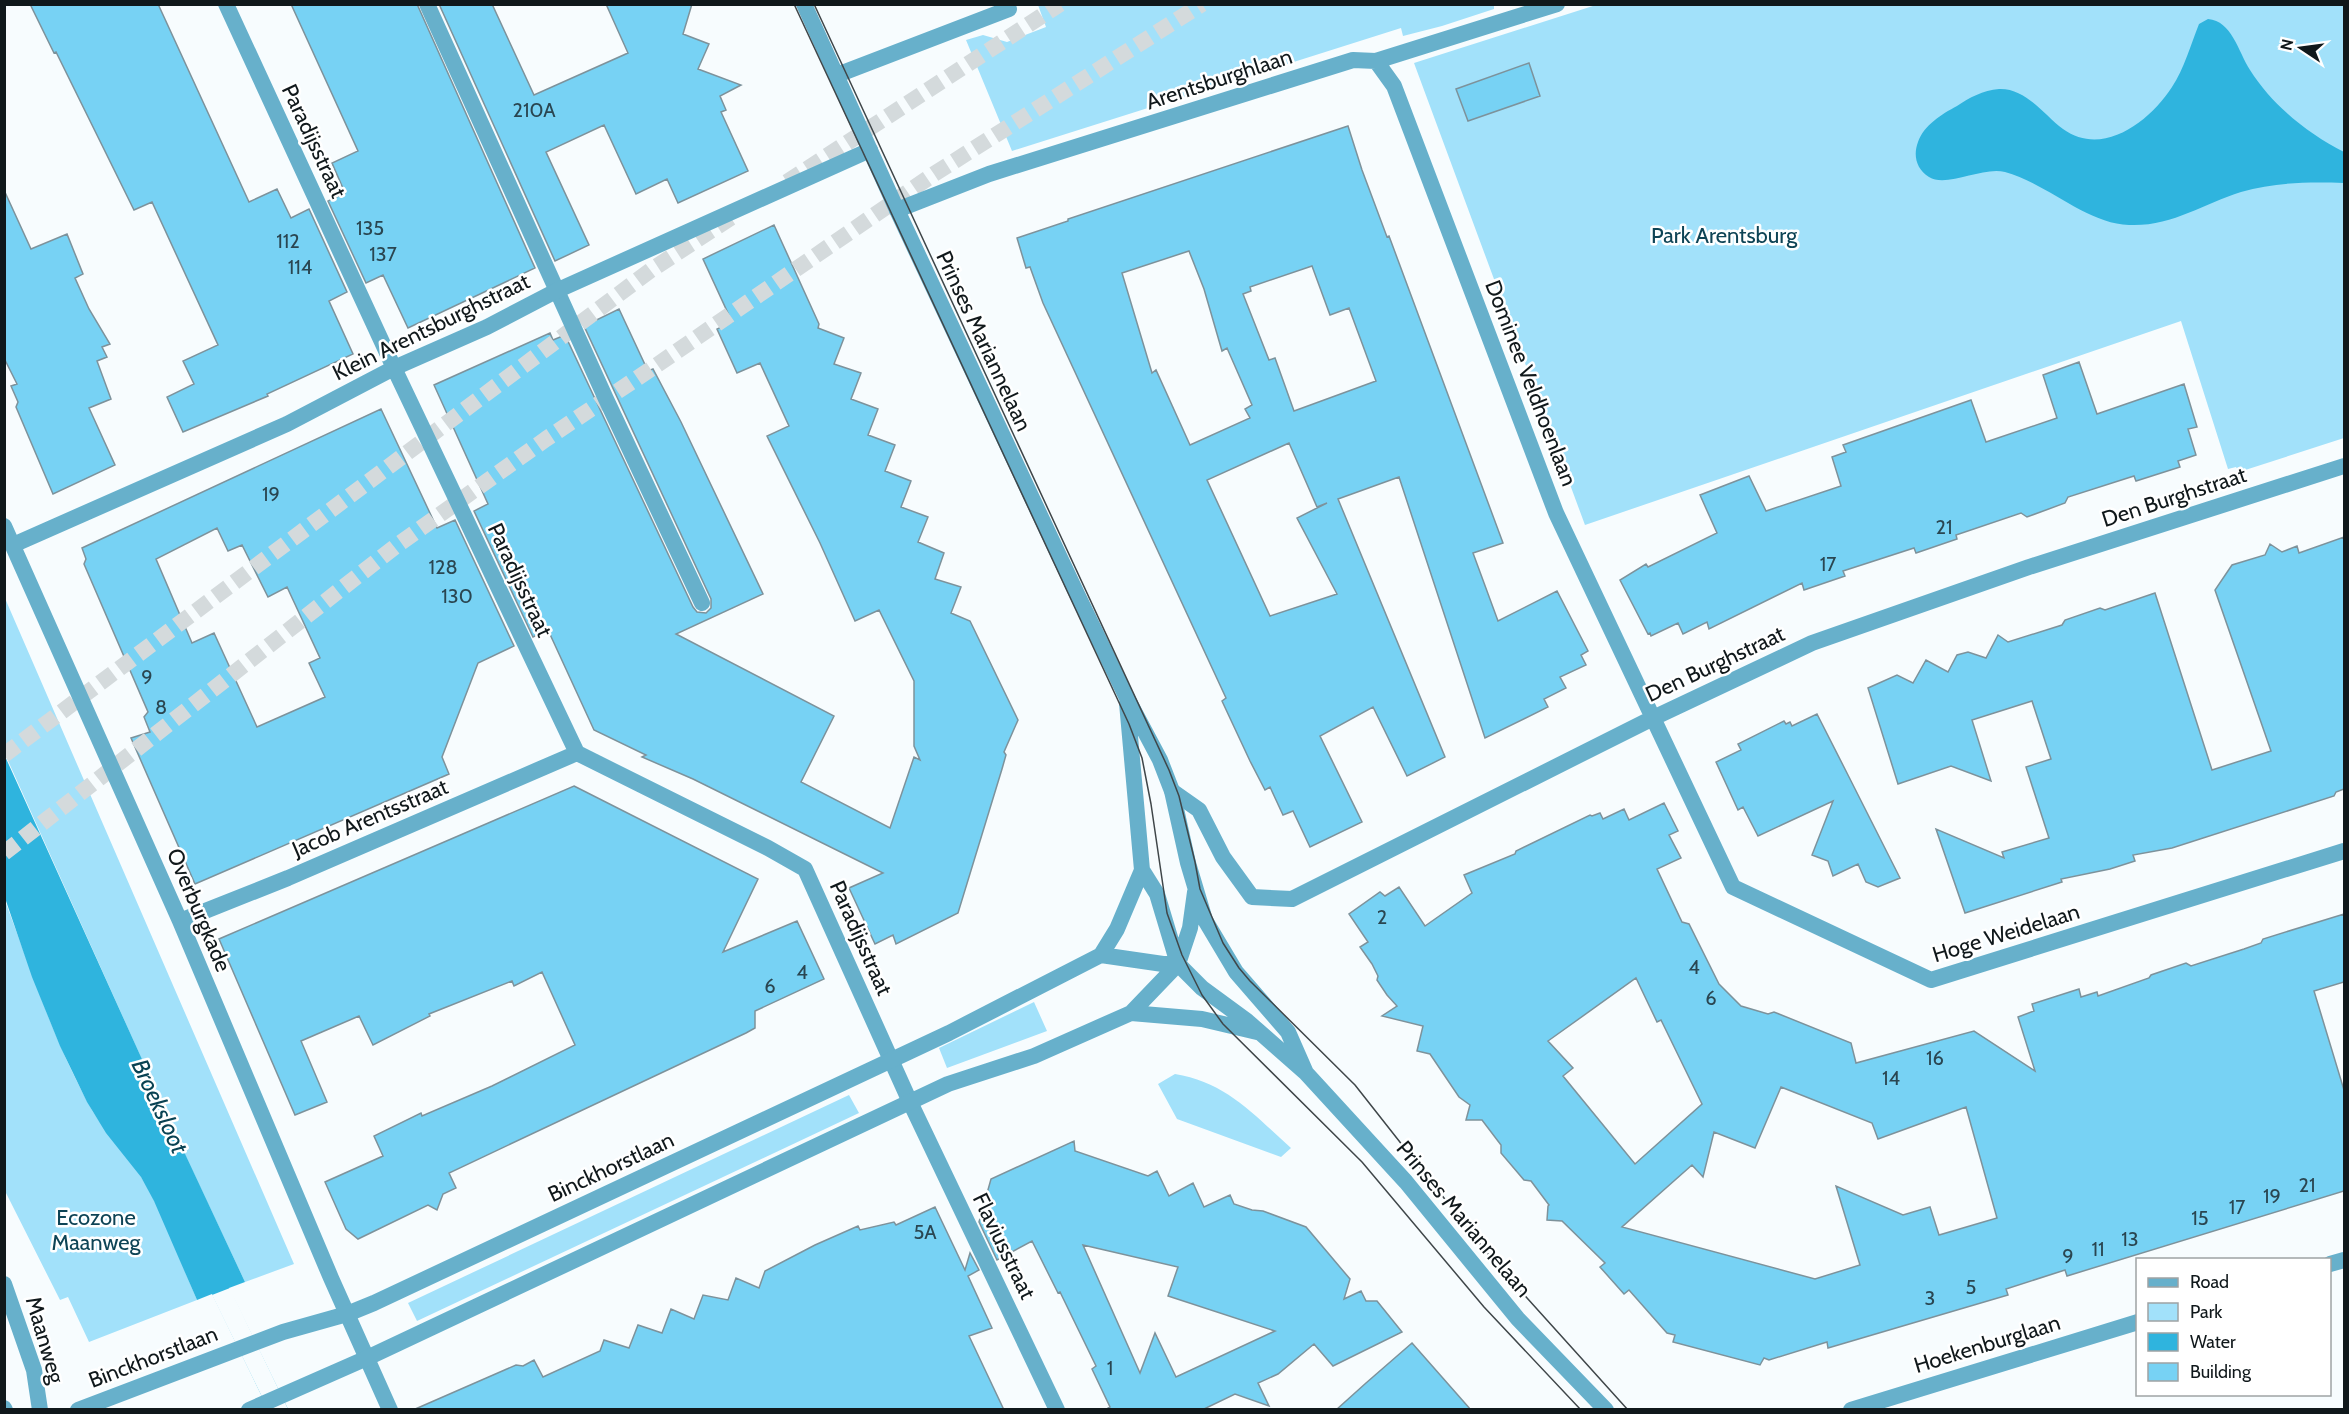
<svg xmlns="http://www.w3.org/2000/svg" width="2349" height="1414" viewBox="0 0 2349 1414" font-family="Cabin,sans-serif">
  <rect width="100%" height="100%" fill="#f7fcfe"/>
  <path fill="#a2e1fa" d="M1038,5L1494,4V9L1442,26L1403,36L1401,28L1012,151L966,40L983,35L1007,42L1046,27Z
    M1596,5H2344V438L2239,472L2236,467L2228,469L2181,321L1585,525L1414,63Z
    M4,596L294,1264L245,1282L179,1142L5,754Z
    M4,898C30,967 52,1036 87,1101C101,1129 124,1149 140,1175C164,1214 179,1259 197,1300L89,1342L68,1297L60,1300L5,1191Z
    M1034,1002L1047,1031L947,1068L939,1048Z
    M1175,1074C1226,1082 1254,1115 1291,1148L1281,1157L1177,1119L1158,1084Z
    M849,1095L859,1113L417,1321L408,1303Z"/>
  <path fill="#2fb4de" d="M2208,19C2232,21 2238,51 2250,70C2272,105 2308,134 2344,152V183C2309,182 2275,182 2241,192C2203,204 2171,227 2129,225C2087,224 2046,183 2005,172C1983,166 1947,188 1929,177C1916,169 1913,155 1918,142C1924,125 1942,114 1957,106C1969,98 1983,90 1999,89C2026,88 2043,114 2063,129C2103,158 2150,121 2172,87C2184,69 2191,44 2199,24Z
    M4,754L179,1141L245,1282L229,1288L288,1409H268L212,1294L197,1300L154,1201L141,1177L106,1133L87,1102L60,1046L32,977L5,898Z"/>
  <path fill="#f7fcfe" d="M230,1288L239,1307L288,1409H268L212,1295Z"/>
  <path fill="#77d2f4" stroke="#7d929b" stroke-width="1.5" fill-rule="evenodd" d="M30,4H158L249,202L277,189L291,218L309,209L347,292L329,301L353,354L267,394L268,396L183,432L167,397L194,384L183,361L218,345L152,202L134,210L56,52L54,53Z
    M291,4H417L535,268L408,328L383,275L366,283L328,201L345,193L332,163L358,151Z
    M439,4H492L534,95L628,53L606,4H692L683,34L709,44L698,69L741,85L720,96L726,110L721,112L748,171L678,203L667,179L636,194L604,125L546,152L589,245L555,261Z
    M1529,63L1540,96L1468,121L1456,89Z
    M1348,126L1362,170L1387,237L1389,236L1503,543L1473,553L1498,621L1557,591L1588,651L1581,655L1586,665L1560,677L1566,688L1544,699L1548,707L1485,738L1399,477L1338,499L1445,757L1407,776L1373,707L1320,736L1362,822L1310,847L1293,811L1283,815L1270,787L1265,790L1250,761L1222,701L1226,698L1043,303L1030,267L1026,268L1017,238L1068,221V219ZM1189,251L1204,289L1222,351L1227,348L1252,405L1245,409L1250,418L1190,445L1156,370L1152,373L1122,273ZM1312,266L1330,315L1349,308L1376,381L1294,411L1275,358L1269,360L1243,294L1251,291L1250,287ZM1289,443L1317,507L1327,503L1297,518L1337,594L1270,616L1207,480Z
    M4,190L31,249L67,234L83,274L75,278L89,309L110,344L102,347L107,357L97,361L111,399L89,408L115,465L53,494L16,407L18,402L11,386L17,384L4,358Z
    M774,225L819,324L818,328L844,338L834,364L861,373L851,399L878,409L868,435L895,445L885,471L911,481L901,507L928,517L918,542L944,553L935,579L961,587L951,613L970,621L1018,720L1004,752L1006,755L1002,769L958,913L896,944L893,935L875,944L849,888L883,873L693,779L642,757L646,755L594,730L548,630L533,637L474,511L488,504L434,385L550,333L553,340L565,335L693,607L697,612L706,613L711,608V599L584,326L619,309L648,371L653,369L681,422L763,594L676,634L834,716L801,782L890,828L914,757L920,760L914,746V681L879,610L855,621L820,543L767,436L789,426L760,363L737,373L717,329L732,322L703,259Z
    M2079,362L2097,414L2184,384L2197,427L2188,429L2196,455L2178,461L2180,467L2136,481L2134,476L2068,497L2065,503L2027,517L2021,513L1956,535L1957,539L1916,553L1914,548L1843,571L1845,576L1804,590L1802,583L1709,629L1707,622L1683,634L1678,623L1651,636L1650,633L1648,634L1620,580L1646,564L1648,567L1717,533L1700,495L1749,476L1766,511L1841,486L1832,457L1846,452L1843,445L1971,400L1986,442L2057,418L2043,375Z
    M381,409L437,528L455,520L514,646L478,663L442,757L449,774L195,884L131,738L150,732L144,717L148,712L84,564L86,559L82,548ZM217,528L228,551L242,545L268,597L287,587L320,658L309,663L325,697L257,727L214,633L192,643L156,559Z
    M2344,537V789L2336,792L2334,796L2172,848L2133,855L2135,861L2110,869L2061,879L2062,882L1965,913L1936,829L2004,858L2002,852L2049,838L2026,767L2051,759L2032,701L1972,720L1991,781L1951,766L1898,784L1868,688L1897,675L1913,683L1926,660L1948,672L1957,655L1968,652L1986,658L1998,635L2008,642L2062,625L2065,620L2100,608L2105,610L2155,593L2212,770L2271,751L2215,590L2232,565L2265,555L2270,544L2282,552L2297,546L2299,553Z
    M1817,714L1849,777L1900,878L1878,887L1866,882L1858,864L1833,876L1828,861L1812,855L1833,801L1758,836L1743,807L1738,810L1716,762L1741,750L1738,744L1784,721L1786,724L1790,722L1792,726Z
    M574,786L758,879L723,952L797,921L824,979L755,1011V1028L746,1033L449,1173L456,1188L443,1194L437,1210L428,1205L358,1239L346,1229L325,1182L383,1156L374,1136L421,1113L422,1116L492,1086L575,1045L542,972L514,986L512,981L429,1014L430,1016L373,1045L359,1016L301,1041L327,1102L295,1115L219,939Z
    M1664,803L1678,831L1669,835L1681,858L1657,869L1682,922L1689,924L1719,984L1741,1006L1768,1014L1774,1012L1851,1043L1856,1063L1974,1031L2035,1071L2018,1017L2034,1011L2032,1004L2079,989L2081,997L2097,992L2098,996L2149,978L2151,975L2186,963L2191,966L2244,949L2261,943L2263,939L2344,914V982L2314,991L2344,1090V1191L2067,1276L2065,1270L2006,1289L2008,1295L1828,1348L1827,1342L1769,1360L1764,1358L1760,1365L1673,1342L1675,1335L1667,1333L1629,1290L1624,1294L1600,1267L1605,1263L1562,1221L1547,1220L1548,1206L1549,1205L1531,1181L1524,1180L1501,1153V1145L1482,1120H1466L1470,1105L1459,1097L1430,1054L1417,1051L1423,1026L1382,1016L1397,1006L1387,995L1377,980L1378,976L1372,964L1360,947L1368,942L1349,914L1380,892L1385,896L1399,887L1425,926L1472,893L1464,875L1515,854L1516,851L1590,815L1592,816L1600,813L1603,819L1624,809L1629,820ZM1636,978L1657,1022L1661,1020L1702,1104L1635,1164L1563,1076L1573,1068L1548,1041ZM1781,1087L1872,1123L1878,1139L1966,1107L1997,1218L1939,1235L1930,1207L1903,1215L1836,1186L1860,1265L1815,1279L1622,1227L1692,1165L1703,1177L1714,1132L1755,1148Z
    M1074,1141L1075,1151L1148,1176L1157,1171L1169,1196L1193,1183L1204,1207L1230,1195L1234,1204L1252,1210L1263,1211L1306,1227L1350,1279L1344,1299L1361,1291L1366,1301H1377L1402,1332L1333,1366L1314,1344L1278,1374L1258,1383L1269,1406L1235,1394L1202,1410H1105L1110,1407L1092,1369L1096,1366L1060,1292L1058,1293L1032,1241L997,1260L979,1222L991,1179ZM1083,1245L1178,1267L1168,1296L1275,1331L1176,1377L1155,1333L1140,1373Z
    M935,1207L965,1270L970,1253L979,1270L968,1276L992,1328L969,1336L1004,1410H413L516,1365L523,1366L534,1360L543,1377L600,1351L604,1340L629,1348L638,1325L662,1333L671,1309L694,1319L703,1295L728,1300L736,1278L759,1288L765,1271L815,1245L858,1226L860,1230L894,1222L896,1225Z
    M1412,1343L1471,1410H1336L1366,1383Z"/>
  <g fill="none" stroke-linecap="round" stroke-linejoin="round">
    <path stroke="#d4dadc" stroke-width="16" stroke-dasharray="16 8" stroke-linecap="butt" d="M787,182L1060,4
      M4,755L651,270L732,217
      M4,853L396,546L546,439L657,365L934,174L1202,4"/>
    <path stroke="#67b0cb" stroke-width="16" d="M427,4L606,399L702,603
      M837,75L1009,9"/>
    <path stroke="#67b0cb" stroke-width="16" d="M226,4L394,368L577,753L768,848L805,869L910,1102L1057,1410
      M1376,61L1394,86L1556,513L1733,887L1931,980L2344,851
      M897,210L989,174L1353,60L1376,61L1557,4
      M4,526L180,921L331,1278L390,1410
      M13,545L287,424L394,368L487,327L556,291L870,150
      M1172,791L1199,810L1223,857L1252,897L1292,899L1651,719L1812,643L2029,567L2344,466
      M180,921L288,878L577,753
      M2330,1264L2344,1260
      M1851,1410L2138,1322"/>
    <path stroke="#67b0cb" stroke-width="16" d="M804,4L897,210L1076,592L1126,696L1160,760L1172,791L1188,863L1205,920L1236,972L1288,1032L1306,1073
      M1127,703L1142,870L1157,894L1178,964L1202,988L1247,1021L1306,1073L1406,1182L1518,1319L1606,1410
      M1101,955L1117,929L1142,870
      M1131,1013L1202,1019L1257,1032
      M4,1284L34,1370L40,1410
      M4,1408L5,1410
      M78,1410L283,1332L347,1314L374,1303L949,1033L1101,955L1163,964H1178
      M249,1410L367,1358L948,1084L1034,1056L1131,1013L1178,964L1190,928L1195,892"/>
    <path stroke="#3f4649" stroke-width="1.5" d="M794,4L1129,724L1142,758L1151,804L1167,913L1182,955L1202,995L1223,1024L1362,1162L1484,1307L1581,1410
      M814,4L1169,770L1179,796L1195,862L1200,889L1223,943L1239,968L1250,981L1355,1085L1492,1259L1628,1410"/>
  </g>
  <g text-anchor="middle" dominant-baseline="central" stroke-width="5" stroke-linejoin="round" paint-order="stroke">
    <g font-size="20" fill="#2a4651">
      <text x="534" y="110">210A</text>
      <text x="370" y="228">135</text>
      <text x="288" y="241">112</text>
      <text x="383" y="254">137</text>
      <text x="300" y="267">114</text>
      <text x="271" y="494">19</text>
      <text x="1944" y="527">21</text>
      <text x="1828" y="564">17</text>
      <text x="443" y="567">128</text>
      <text x="457" y="596">130</text>
      <text x="147" y="677">9</text>
      <text x="161" y="707">8</text>
      <text x="1382" y="917">2</text>
      <text x="1694" y="967">4</text>
      <text x="802" y="972">4</text>
      <text x="770" y="986">6</text>
      <text x="1711" y="998">6</text>
      <text x="1935" y="1058">16</text>
      <text x="1891" y="1078">14</text>
      <text x="2307" y="1185">21</text>
      <text x="2272" y="1196">19</text>
      <text x="2237" y="1207">17</text>
      <text x="2200" y="1218">15</text>
      <text x="925" y="1232">5A</text>
      <text x="2130" y="1239">13</text>
      <text x="2098" y="1249">11</text>
      <text x="2068" y="1256">9</text>
      <text x="1971" y="1287">5</text>
      <text x="1930" y="1298">3</text>
      <text x="1110" y="1368">1</text>
    </g>
    <g font-size="22" fill="#10181b" stroke="#fff">
      <text transform="translate(1219 79) rotate(-18)">Arentsburghlaan</text>
      <text transform="translate(314 141) rotate(65)">Paradijsstraat</text>
      <text transform="translate(431 327) rotate(-26)">Klein Arentsburghstraat</text>
      <text transform="translate(984 341) rotate(65)">Prinses Mariannelaan</text>
      <text transform="translate(1531 383) rotate(69)">Dominee Veldhoenlaan</text>
      <text transform="translate(2174 497) rotate(-18)">Den Burghstraat</text>
      <text transform="translate(520 580) rotate(65)">Paradijsstraat</text>
      <text transform="translate(1715 664) rotate(-25)">Den Burghstraat</text>
      <text transform="translate(370 818) rotate(-23)">Jacob Arentsstraat</text>
      <text transform="translate(199 910) rotate(67)">Overburgkade</text>
      <text transform="translate(2006 933) rotate(-17)">Hoge Weidelaan</text>
      <text transform="translate(861 938) rotate(66)">Paradijsstraat</text>
      <text transform="translate(611 1167) rotate(-25)">Binckhorstlaan</text>
      <text transform="translate(1464 1219) rotate(50)">Prinses Mariannelaan</text>
      <text transform="translate(1004 1246) rotate(64)">Flaviusstraat</text>
      <text transform="translate(45 1340) rotate(74)">Maanweg</text>
      <text transform="translate(1987 1344) rotate(-17)">Hoekenburglaan</text>
      <text transform="translate(153 1357) rotate(-21)">Binckhorstlaan</text>
    </g>
    <g font-size="22" fill="#0e4456" stroke="#fff">
      <text x="1724" y="235">Park Arentsburg</text>
      <text x="96" y="1217">Ecozone<tspan x="96" dy="25">Maanweg</tspan></text>
    </g>
    <g font-size="24" font-style="italic" fill="#094253" stroke="#fff">
      <text transform="translate(160 1106) rotate(65)">Broeksloot</text>
    </g>
  </g>
  <rect width="2349" height="1414" fill="none" stroke="#10181b" stroke-width="12"/>
  <rect x="2136" y="1258" width="195" height="138" fill="#ffffff" stroke="#9fa3a4" stroke-width="1.5"/>
  <rect x="2148" y="1278" width="30" height="9" fill="#67b0cb" stroke="#9fa3a4" stroke-width="1.5"/>
  <text x="2190" y="1288" font-size="18" fill="#10181b">Road</text>
  <rect x="2148" y="1303" width="30" height="18" fill="#a2e1fa" stroke="#9fa3a4" stroke-width="1.5"/>
  <text x="2190" y="1318" font-size="18" fill="#10181b">Park</text>
  <rect x="2148" y="1333" width="30" height="18" fill="#2fb4de" stroke="#9fa3a4" stroke-width="1.5"/>
  <text x="2190" y="1348" font-size="18" fill="#10181b">Water</text>
  <rect x="2148" y="1363" width="30" height="18" fill="#77d2f4" stroke="#9fa3a4" stroke-width="1.5"/>
  <text x="2190" y="1378" font-size="18" fill="#10181b">Building</text>
  <g transform="translate(2301 48) rotate(283)" stroke="#ffffff" stroke-width="4.5" paint-order="stroke">
  <path d="M0-4.5L10 22L0 15L-10 22Z" fill="#10181b"/>
  <text y="-9" font-size="16" font-weight="bold" text-anchor="middle" fill="#10181b">N</text>
  </g>
</svg>
